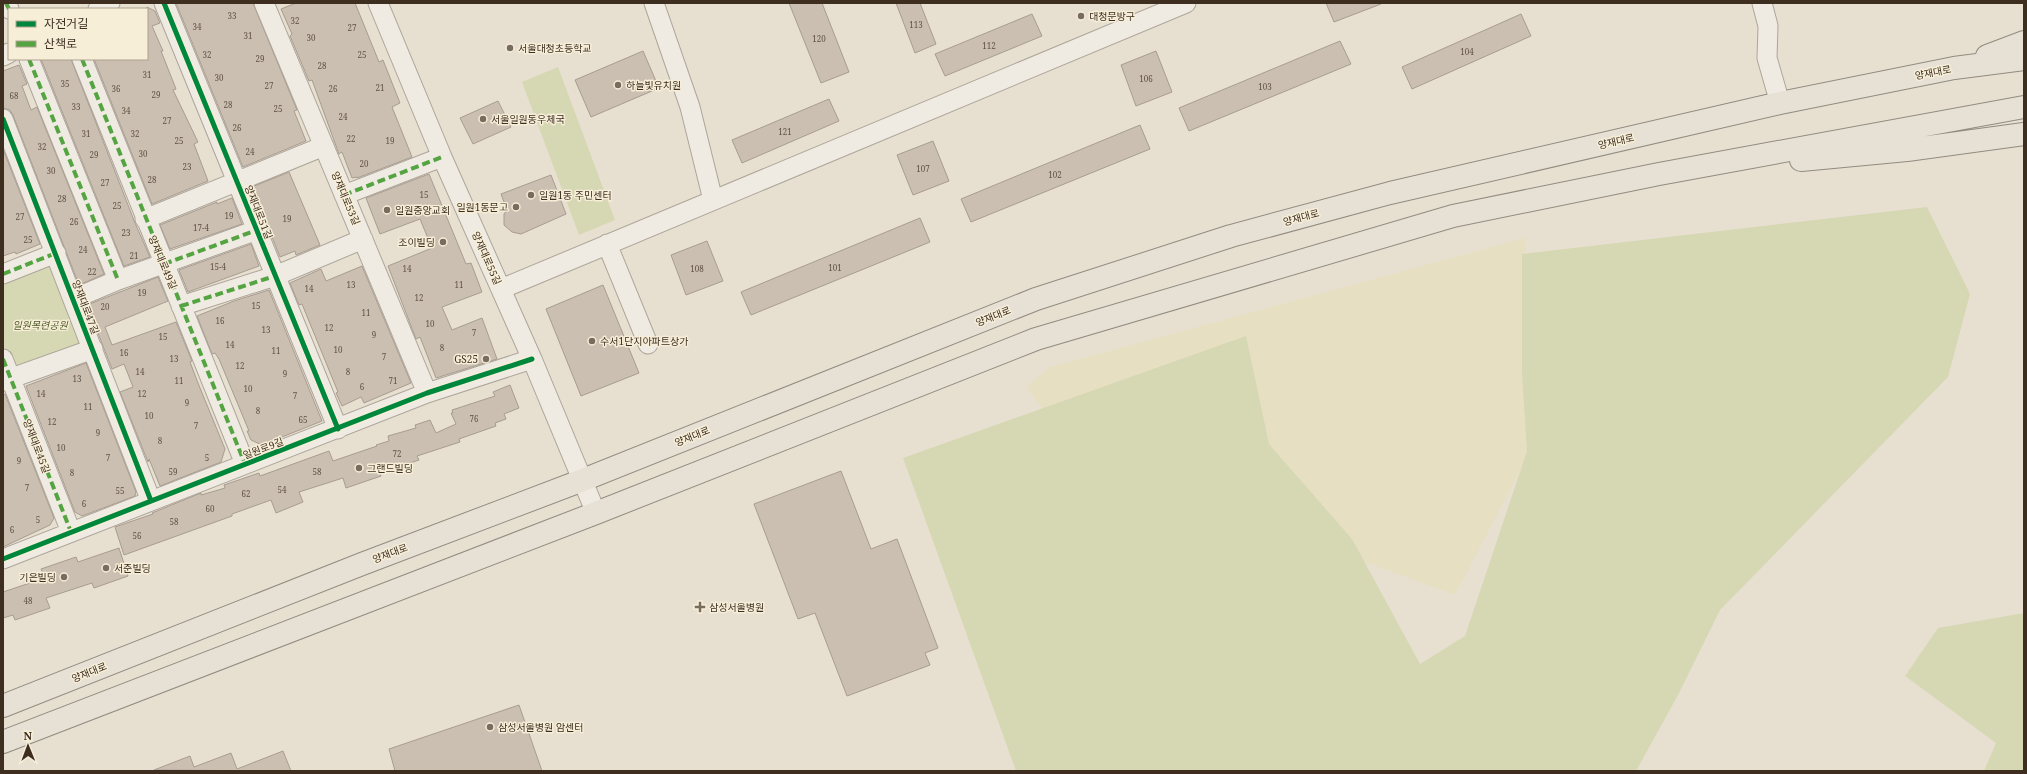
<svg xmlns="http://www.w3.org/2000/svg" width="2027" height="774" viewBox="0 0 2027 774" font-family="'Noto Serif','Noto Sans KR',serif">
  <rect width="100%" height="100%" fill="#e7e0d1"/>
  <path fill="#e6dfc2" d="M1525,238L1534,444L1455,595L1255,522L1102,486L1026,387L1050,367Z"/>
  <path fill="#d6d7b3" d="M558,67L615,220L579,235L522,82Z
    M1927,207L1970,294L1948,377L1720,610L1678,695L1636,771H1016L903,458L1246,336L1269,444L1352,539L1420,664L1465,636L1527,451L1522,372V254Z
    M54,258L88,347L11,375L3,353V277Z
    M2024,613V771H1984L1996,743L1905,676L1938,628Z"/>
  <path fill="#cbbfb2" stroke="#a89c90" d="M176,3H253L297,110L294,111L306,141L243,167Z
    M296,3H355L379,62L383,60L400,103L392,107L412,157L357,178V177L352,178L342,152L339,154L312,80L309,81L290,36L292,34L281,9Z
    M789,3H822L849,72L821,83Z
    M896,3H920L936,44L915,53Z
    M1326,3H1380L1381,4L1334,22Z
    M147,7L155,11L160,23L152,26L163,51H161L176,89L173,90L198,142L194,144L208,181L152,204L94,59H147Z
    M1032,14L1042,36L945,76L935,54Z
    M1521,14L1531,36L1412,89L1402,67Z
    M1340,41L1351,64L1189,131L1179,108Z
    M643,51L659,88L591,117L575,80Z
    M1156,51L1172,92L1136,106L1121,65Z
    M41,59H71L135,223L150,257L124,266Z
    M19,65L27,84L22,86L31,110L37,107L104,274L79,285L13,115L10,110L3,108V71Z
    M829,99L839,121L742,163L732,140Z
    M498,101L511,127L473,144L460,118Z
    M1140,125L1150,149L971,222L961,199Z
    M933,141L949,181L913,195L897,155Z
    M3,149L40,244L16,254L15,252L3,256Z
    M289,172L320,245L296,255L295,251L280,257L252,187Z
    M429,174L466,264L471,263L482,292L442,307L452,330L482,318L497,359L436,378L420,337L416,339L388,266L432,248L420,219L380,234L366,198Z
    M551,175L566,214L521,234L512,232L504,225V214L507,210L501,194Z
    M232,198L242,224L170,249L160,225L217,202V204Z
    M920,218L930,242L751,315L741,292Z
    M707,241L723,281L686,295L671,255Z
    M251,244L259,266L188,292L179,270Z
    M362,266L411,383L364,403L361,397L342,406L336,393L338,392L302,304L299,305L290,283L321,269L326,281Z
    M158,277L168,301L105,327L112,345L176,322L192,361L190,362L198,383L225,449L221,462L160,486L149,459L148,462L120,392L133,387L124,364L112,369L87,305Z
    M603,285L639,373L581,396L546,309Z
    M269,290L322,421L262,445L251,440L247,431H249L219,359L215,353L212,354L197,316L234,301Z
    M86,363L136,492L135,496L82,516L75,512L26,386Z
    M510,385L519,408L504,414L506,419L495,423L496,426L459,439L460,442L417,456L419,460L380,473L381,476L346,488L343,478L299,492L303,502L276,513L271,500L232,514V516L124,555L115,527L153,514L152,513L201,493V495L225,488L224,485L259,473L260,476L329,451L333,461L377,446L376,445L389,441L388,436L416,428L415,425L430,420L436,433L456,424L451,413H453L452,410L495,396L493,392Z
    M5,394L54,518L50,525L3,547V395Z
    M841,471L871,549L897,539L938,648L925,653L930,665L847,696L815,613L798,619L754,504Z
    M119,548L128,576L94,588L92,583L46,598L50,608L15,620L13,615L3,618V592L45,578L41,569L76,557L78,562Z
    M519,705L542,771H395L389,749Z
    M283,751L291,771L154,770L190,756L194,767L231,753L237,769Z"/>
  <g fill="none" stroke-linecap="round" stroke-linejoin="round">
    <defs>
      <path id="minor" d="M6,3L9,9
        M164,3L338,429
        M264,3L427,393
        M378,3L442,157L532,359L596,513
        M654,3L690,107L713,200
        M1762,3L1768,26L1767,58L1780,103
        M98,9L110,3
        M3,56L9,53
        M29,59L118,280
        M82,59L245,464
        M3,119L151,501
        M344,195L442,157
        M145,219L324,146
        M607,244L648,344
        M3,274L56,253
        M501,289L1186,3
        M73,299L118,280L257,230
        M181,306L275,276L363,239
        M3,359L71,532
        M3,381L93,349
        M3,559L427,393L532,359"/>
      <path id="major" d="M1987,56L2024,42
        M1801,160L1907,150L2024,134
        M3,706L362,564L583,480L1036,299L1231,236L1390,193L1780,103L1954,68L2024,59
        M3,742L596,513L1036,339L1453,216L1659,174L2024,107"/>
    </defs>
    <use href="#minor" stroke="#ada599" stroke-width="21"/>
    <use href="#major" stroke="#928b80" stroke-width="24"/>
    <use href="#minor" stroke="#efebe3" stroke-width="19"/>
    <use href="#major" stroke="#e6e1d4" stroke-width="22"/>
    <path stroke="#54a441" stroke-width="4" stroke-dasharray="8 4" stroke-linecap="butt" d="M6,3L9,9
      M29,59L118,280
      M82,59L245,464
      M344,195L442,157
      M164,264L257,230
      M3,274L56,253
      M181,306L275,276
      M3,359L71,532"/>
    <defs>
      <path id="cycleway" d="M164,3L338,429
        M3,119L151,501
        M3,559L427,393L532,359"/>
    </defs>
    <use href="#cycleway" stroke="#f7eed8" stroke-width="8"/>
    <use href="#cycleway" stroke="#00873e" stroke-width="5"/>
  </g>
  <g fill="#786c5e" stroke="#f7eed8" stroke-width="1.5">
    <circle cx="1081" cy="16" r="4"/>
    <circle cx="510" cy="48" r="4"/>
    <circle cx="618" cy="85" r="4"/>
    <circle cx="483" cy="119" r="4"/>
    <circle cx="531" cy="195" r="4"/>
    <circle cx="516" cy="207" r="4"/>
    <circle cx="387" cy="210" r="4"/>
    <circle cx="443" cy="242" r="4"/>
    <circle cx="592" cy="341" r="4"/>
    <circle cx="486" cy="359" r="4"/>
    <circle cx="359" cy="468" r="4"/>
    <circle cx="106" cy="568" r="4"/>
    <circle cx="64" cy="577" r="4"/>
    <path d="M698 601h4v4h4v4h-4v4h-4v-4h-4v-4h4z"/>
    <circle cx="490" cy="727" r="4"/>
  </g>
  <g text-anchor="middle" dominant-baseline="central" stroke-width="3" stroke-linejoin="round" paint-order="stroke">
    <g font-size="8" fill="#605244">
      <text x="232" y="15">33</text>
      <text x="295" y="20">32</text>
      <text x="916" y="24">113</text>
      <text x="197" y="26">34</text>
      <text x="352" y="27">27</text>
      <text x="248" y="35">31</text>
      <text x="311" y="37">30</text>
      <text x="819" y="38">120</text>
      <text x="989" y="45">112</text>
      <text x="1467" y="51">104</text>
      <text x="207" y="54">32</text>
      <text x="362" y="54">25</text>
      <text x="260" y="58">29</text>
      <text x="322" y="65">28</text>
      <text x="147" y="74">31</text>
      <text x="219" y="77">30</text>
      <text x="1146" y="78">106</text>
      <text x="65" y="83">35</text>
      <text x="269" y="85">27</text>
      <text x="1265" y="86">103</text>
      <text x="380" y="87">21</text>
      <text x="116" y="88">36</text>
      <text x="333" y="88">26</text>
      <text x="156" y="94">29</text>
      <text x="14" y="95">68</text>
      <text x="228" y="104">28</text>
      <text x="76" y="106">33</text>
      <text x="278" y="108">25</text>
      <text x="126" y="110">34</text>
      <text x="343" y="116">24</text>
      <text x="167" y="120">27</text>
      <text x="237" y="127">26</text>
      <text x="785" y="131">121</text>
      <text x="86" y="133">31</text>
      <text x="135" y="133">32</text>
      <text x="351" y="138">22</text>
      <text x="179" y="140">25</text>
      <text x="390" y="140">19</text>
      <text x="42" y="146">32</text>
      <text x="250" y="151">24</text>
      <text x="143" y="153">30</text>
      <text x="94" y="154">29</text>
      <text x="364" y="163">20</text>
      <text x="187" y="166">23</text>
      <text x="923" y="168">107</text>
      <text x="51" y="170">30</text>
      <text x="1055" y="174">102</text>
      <text x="152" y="179">28</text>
      <text x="105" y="182">27</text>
      <text x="424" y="194">15</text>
      <text x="62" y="198">28</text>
      <text x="117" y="205">25</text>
      <text x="229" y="215">19</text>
      <text x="20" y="216">27</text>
      <text x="287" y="218">19</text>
      <text x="74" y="221">26</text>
      <text x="201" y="227">17-4</text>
      <text x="126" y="232">23</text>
      <text x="28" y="239">25</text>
      <text x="83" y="249">24</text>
      <text x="134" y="255">21</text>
      <text x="218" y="266">15-4</text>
      <text x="835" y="267">101</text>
      <text x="407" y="268">14</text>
      <text x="697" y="268">108</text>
      <text x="92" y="271">22</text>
      <text x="351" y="284">13</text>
      <text x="459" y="284">11</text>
      <text x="309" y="288">14</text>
      <text x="142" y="292">19</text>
      <text x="419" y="297">12</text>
      <text x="256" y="305">15</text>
      <text x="105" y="306">20</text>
      <text x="366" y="312">11</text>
      <text x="220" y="320">16</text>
      <text x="430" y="323">10</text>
      <text x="329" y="327">12</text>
      <text x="266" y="329">13</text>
      <text x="474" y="332">7</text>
      <text x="374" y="334">9</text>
      <text x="163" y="336">15</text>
      <text x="230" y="344">14</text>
      <text x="442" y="347">8</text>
      <text x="338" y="349">10</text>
      <text x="276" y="350">11</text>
      <text x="124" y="352">16</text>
      <text x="384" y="356">7</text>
      <text x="174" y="358">13</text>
      <text x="240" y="365">12</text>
      <text x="140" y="371">14</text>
      <text x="348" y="371">8</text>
      <text x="285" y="373">9</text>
      <text x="77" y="378">13</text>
      <text x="179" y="380">11</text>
      <text x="393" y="380">71</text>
      <text x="362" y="386">6</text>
      <text x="248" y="388">10</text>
      <text x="41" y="393">14</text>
      <text x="142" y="393">12</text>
      <text x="295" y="395">7</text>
      <text x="187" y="402">9</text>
      <text x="88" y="406">11</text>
      <text x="258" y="410">8</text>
      <text x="149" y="415">10</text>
      <text x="474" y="418">76</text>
      <text x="303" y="419">65</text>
      <text x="52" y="421">12</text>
      <text x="196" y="425">7</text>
      <text x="98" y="432">9</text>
      <text x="160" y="440">8</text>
      <text x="61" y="447">10</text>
      <text x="397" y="453">72</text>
      <text x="108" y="457">7</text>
      <text x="207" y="457">5</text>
      <text x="19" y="460">9</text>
      <text x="173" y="471">59</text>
      <text x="317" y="471">58</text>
      <text x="72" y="472">8</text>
      <text x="27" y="487">7</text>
      <text x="282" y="489">54</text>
      <text x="120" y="490">55</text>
      <text x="246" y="493">62</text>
      <text x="84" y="503">6</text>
      <text x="210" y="508">60</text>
      <text x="38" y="519">5</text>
      <text x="174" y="521">58</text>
      <text x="12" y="529">6</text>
      <text x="137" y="535">56</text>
      <text x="28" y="600">48</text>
    </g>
    <g font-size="10" fill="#3d2e20" stroke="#f7eed8" text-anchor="start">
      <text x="1089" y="16">대청문방구</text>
      <text x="518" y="48">서울대청초등학교</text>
      <text x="626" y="85">하늘빛유치원</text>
      <text x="491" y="119">서울일원동우체국</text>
      <text x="539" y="195">일원1동 주민센터</text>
      <text x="508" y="207" text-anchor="end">일원1동문고</text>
      <text x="395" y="210">일원중앙교회</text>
      <text x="435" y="242" text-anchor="end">조이빌딩</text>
      <text x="600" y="341">수서1단지아파트상가</text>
      <text x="478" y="359" text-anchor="end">GS25</text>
      <text x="367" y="468">그랜드빌딩</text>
      <text x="114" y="568">서준빌딩</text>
      <text x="56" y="577" text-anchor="end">기은빌딩</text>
      <text x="709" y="607">삼성서울병원</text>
      <text x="498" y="727">삼성서울병원 암센터</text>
    </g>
    <g font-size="10" fill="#3d2e20" stroke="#f7eed8">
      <text transform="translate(1933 72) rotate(-11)">양재대로</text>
      <text transform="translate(1616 141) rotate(-13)">양재대로</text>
      <text transform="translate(346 198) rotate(67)">양재대로53길</text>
      <text transform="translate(259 212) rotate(68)">양재대로51길</text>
      <text transform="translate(1301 217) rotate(-15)">양재대로</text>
      <text transform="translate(487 258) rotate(66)">양재대로55길</text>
      <text transform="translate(163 262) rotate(67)">양재대로49길</text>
      <text transform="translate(86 307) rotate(69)">양재대로47길</text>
      <text transform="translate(993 316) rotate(-22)">양재대로</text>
      <text transform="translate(692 436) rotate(-22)">양재대로</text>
      <text transform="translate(37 446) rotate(69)">양재대로45길</text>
      <text transform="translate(263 448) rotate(-21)">일원로9길</text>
      <text transform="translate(390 553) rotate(-21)">양재대로</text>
      <text transform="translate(89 672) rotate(-22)">양재대로</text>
    </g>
    <g font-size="10" font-style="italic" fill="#4d5a26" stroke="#f7eed8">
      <text x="40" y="325">일원목련공원</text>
    </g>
  </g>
  <rect width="2027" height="774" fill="none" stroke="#3d2e20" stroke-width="8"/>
  <rect x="8" y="8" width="140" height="52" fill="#f7eed8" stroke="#ada18e"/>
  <rect x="16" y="21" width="20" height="6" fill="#00873e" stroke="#ada18e"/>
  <text x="44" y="28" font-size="12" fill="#3d2e20">자전거길</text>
  <rect x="16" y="41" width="20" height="6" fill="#54a441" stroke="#ada18e"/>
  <text x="44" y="48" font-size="12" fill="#3d2e20">산책로</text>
  <g transform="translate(28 746) rotate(359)" stroke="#f7eed8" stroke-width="3" paint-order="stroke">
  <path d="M0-3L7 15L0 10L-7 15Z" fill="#3d2e20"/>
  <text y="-6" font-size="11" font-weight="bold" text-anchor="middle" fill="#3d2e20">N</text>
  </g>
</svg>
